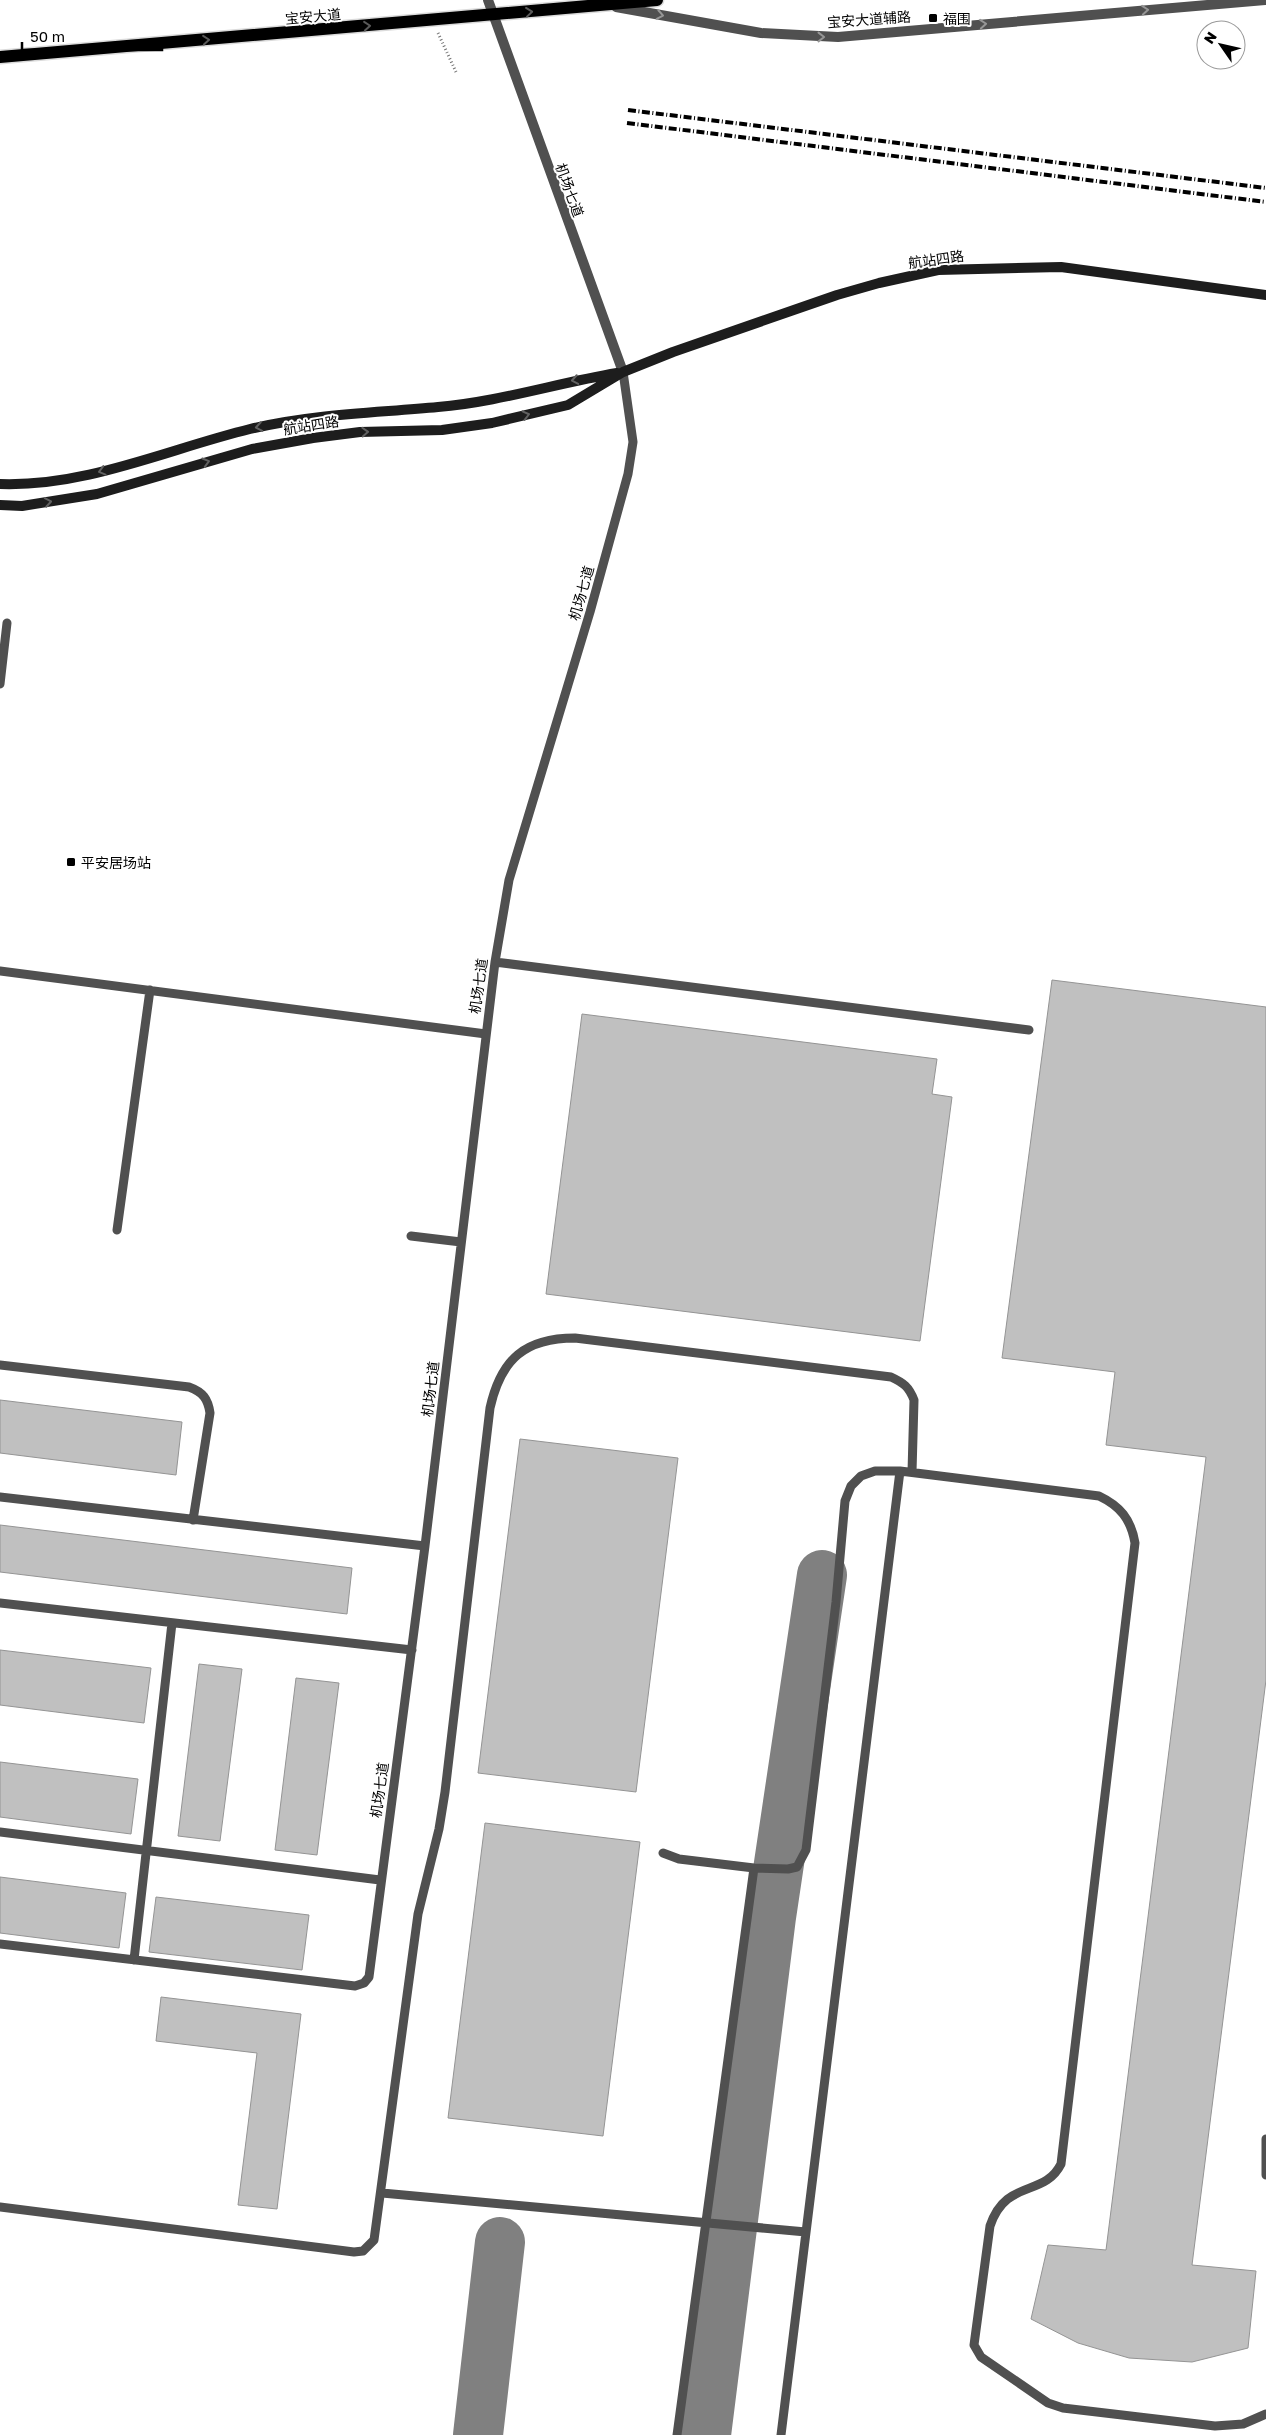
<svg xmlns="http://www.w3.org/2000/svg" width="1266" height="2435" viewBox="0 0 1266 2435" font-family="'Golos Text','Noto Sans SC',sans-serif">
  <rect width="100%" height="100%" fill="#fff"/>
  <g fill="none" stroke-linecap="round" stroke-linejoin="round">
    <path stroke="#808080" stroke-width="50" d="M478,2435L500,2242
      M706,2435L771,1917L822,1575"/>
  </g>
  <path fill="#c0c0c0" stroke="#949494" d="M1052,980L1266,1007V1680L1192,2265L1256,2271L1248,2348L1192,2362L1129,2358L1078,2343L1031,2319L1048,2245L1106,2250L1206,1457L1106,1445L1115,1372L1002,1358Z
    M582,1014L937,1059L932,1094L952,1097L920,1341L546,1294Z
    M0,1400L182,1422L176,1475L0,1453Z
    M520,1439L678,1458L636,1792L478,1773Z
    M0,1525L352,1568L347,1614L0,1572Z
    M0,1650L151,1668L144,1723L0,1705Z
    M199,1664L242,1669L220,1841L178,1836Z
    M296,1678L339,1683L317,1855L275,1850Z
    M0,1762L138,1779L131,1834L0,1817Z
    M485,1823L640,1842L603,2136L448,2118Z
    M0,1877L126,1893L119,1948L0,1933Z
    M156,1897L309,1915L302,1970L149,1952Z
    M161,1997L301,2014L277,2209L238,2205L257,2053L156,2041Z"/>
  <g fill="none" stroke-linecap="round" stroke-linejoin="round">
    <defs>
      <path id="primary" d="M0,57L657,0"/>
    </defs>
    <use href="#primary" stroke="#dbdbdb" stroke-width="15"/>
    <path stroke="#727272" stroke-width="3" stroke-dasharray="1 2.5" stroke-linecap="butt" d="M438,33L456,72"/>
    <path stroke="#505050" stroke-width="9" d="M0,684L7,623
      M495,962L1029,1030
      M0,971L486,1034
      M117,1230L150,990
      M411,1236L461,1242
      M0,1365L189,1387C203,1392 208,1399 210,1413L193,1520
      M0,1497L425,1546
      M0,1603L412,1650
      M0,1832L380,1880
      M663,1853L679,1859L754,1868
      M0,1944L355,1986L364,1983L369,1977L425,1546L495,962L509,880L590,612L628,474L633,442L623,372
      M134,1960L172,1623
      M1266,2139V2175
      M382,2193L806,2232
      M0,2207L354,2252L363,2251L374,2240L418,1914L439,1829L445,1792L490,1408C501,1359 525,1338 575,1338L891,1377C904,1383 909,1387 914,1400L912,1472
      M677,2435L754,1868L788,1869L797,1867L806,1850L836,1602L845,1501L851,1486L861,1476L875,1471H900L1099,1496C1120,1506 1131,1519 1135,1543L1061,2164C1044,2198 1006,2178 990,2226L974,2345L981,2357L1048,2403L1063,2408L1215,2426L1243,2424L1266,2414
      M781,2435L900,1471"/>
    <path stroke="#505050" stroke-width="10" d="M488,0L623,372
      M616,7L761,33L838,37L1265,0"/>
    <path stroke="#1d1d1d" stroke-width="10" d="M0,484C86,487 168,449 250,429C312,414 375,413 438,407C498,402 557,383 617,373
      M0,505L22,506L97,494L252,449L313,438L360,432L442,430L492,423L568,405L623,372L673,352L837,295L879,283L938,270L1061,267L1266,295"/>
    <use href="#primary" stroke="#000" stroke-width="12"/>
    <path stroke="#000" stroke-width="4" stroke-dasharray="8 2.5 1 2.5" stroke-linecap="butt" d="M628,110L1266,188
      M627,123L1266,202"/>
  </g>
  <defs><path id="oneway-chevron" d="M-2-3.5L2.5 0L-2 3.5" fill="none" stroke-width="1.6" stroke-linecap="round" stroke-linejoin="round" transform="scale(1.25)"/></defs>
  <g stroke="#969696">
    <use href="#oneway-chevron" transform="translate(1145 10) rotate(-5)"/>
    <use href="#oneway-chevron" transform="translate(660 15) rotate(11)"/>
    <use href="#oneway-chevron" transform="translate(983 24) rotate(-5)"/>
    <use href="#oneway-chevron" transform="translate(821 37)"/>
  </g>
  <g stroke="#595959">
    <use href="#oneway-chevron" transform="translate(529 12) rotate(-6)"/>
    <use href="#oneway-chevron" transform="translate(367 26) rotate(-5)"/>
    <use href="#oneway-chevron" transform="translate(206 40) rotate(-5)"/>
  </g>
  <g stroke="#616161">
    <use href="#oneway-chevron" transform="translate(575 380) rotate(170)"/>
    <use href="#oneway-chevron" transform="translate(526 415) rotate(-14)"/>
    <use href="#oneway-chevron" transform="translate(259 427) rotate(170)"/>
    <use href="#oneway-chevron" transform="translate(365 432) rotate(-3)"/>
    <use href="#oneway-chevron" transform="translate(206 462) rotate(-16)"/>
    <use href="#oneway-chevron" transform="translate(102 471) rotate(165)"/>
    <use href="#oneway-chevron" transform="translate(48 502) rotate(-10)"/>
  </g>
  <g fill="#000" stroke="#fff" stroke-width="2">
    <rect x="928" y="13" width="10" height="10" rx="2.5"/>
    <rect x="66" y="857" width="10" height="10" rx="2.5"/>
  </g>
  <g text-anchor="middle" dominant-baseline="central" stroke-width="4" stroke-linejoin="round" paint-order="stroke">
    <g font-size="14" fill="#000" stroke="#fff">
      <text transform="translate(313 16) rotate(-5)">宝安大道</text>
      <text transform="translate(869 19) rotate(-4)">宝安大道辅路</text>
      <text transform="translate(570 190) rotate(70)">机场七道</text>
      <text transform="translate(936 259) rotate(-8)">航站四路</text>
      <text transform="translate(311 425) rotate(-9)">航站四路</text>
      <text transform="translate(581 593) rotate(-74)">机场七道</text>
      <text transform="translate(478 986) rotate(-82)">机场七道</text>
      <text transform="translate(430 1389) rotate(-83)">机场七道</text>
      <text transform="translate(379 1790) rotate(-82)">机场七道</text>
    </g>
    <g font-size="14" fill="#000" stroke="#fff" text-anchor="start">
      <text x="943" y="18">福围</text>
      <text x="81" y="862">平安居场站</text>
    </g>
  </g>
  <g transform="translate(1221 45) rotate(304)"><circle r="24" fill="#ffffff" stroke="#999999"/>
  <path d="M0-4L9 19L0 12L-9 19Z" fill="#000000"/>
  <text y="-8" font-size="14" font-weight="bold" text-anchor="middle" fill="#000000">N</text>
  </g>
  <path d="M22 42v8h140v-8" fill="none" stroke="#000000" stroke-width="2.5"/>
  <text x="30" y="42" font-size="15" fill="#000000" stroke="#ffffff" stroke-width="4" paint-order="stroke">50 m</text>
</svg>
